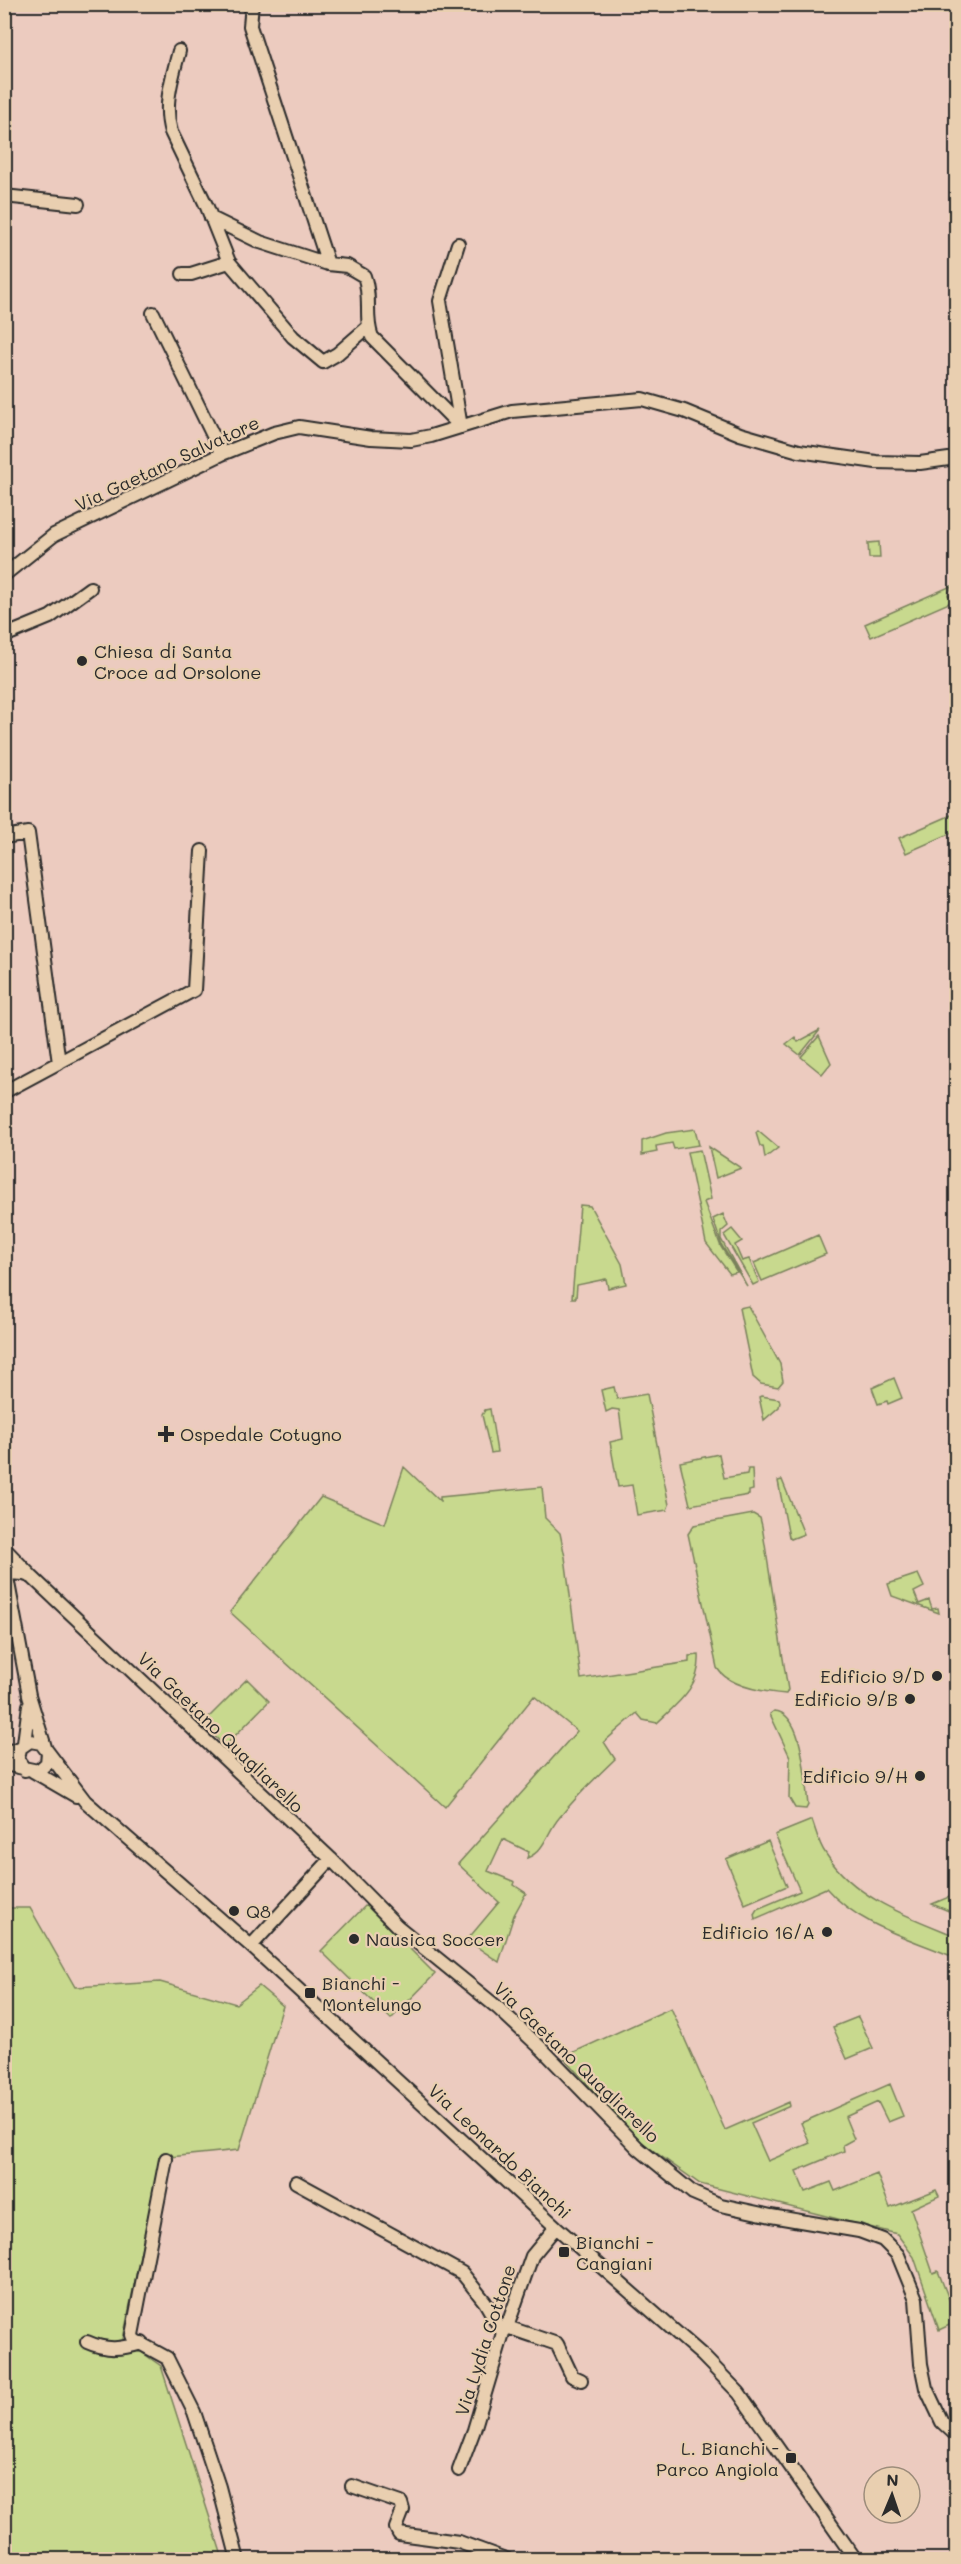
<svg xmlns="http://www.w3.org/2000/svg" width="961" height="2564" viewBox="0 0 961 2564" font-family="Mali,sans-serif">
  <rect width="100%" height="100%" fill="#eccbbf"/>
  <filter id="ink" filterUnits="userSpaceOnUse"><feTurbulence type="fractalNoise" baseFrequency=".0167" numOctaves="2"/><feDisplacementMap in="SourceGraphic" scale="12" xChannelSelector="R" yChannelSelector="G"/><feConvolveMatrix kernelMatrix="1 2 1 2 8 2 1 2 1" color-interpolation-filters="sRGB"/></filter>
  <g filter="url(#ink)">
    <path fill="#c8d98e" stroke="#7a825c" stroke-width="1.5" d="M879,542L880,558H869L868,543Z
      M951,586L948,595L956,600L871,637L865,624Z
      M956,813V831L906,853L899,838Z
      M820,1030L800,1055L786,1044L795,1037L798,1042Z
      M819,1036L831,1063L822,1074L801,1057Z
      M695,1129L699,1145L674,1149L672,1143L656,1146L657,1152L642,1155V1141L666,1133Z
      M758,1131L778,1148L765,1158L763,1146H760L756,1133Z
      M709,1147L741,1168L716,1178Z
      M700,1150L711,1199L704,1202L721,1247L737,1272L730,1274L706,1243L687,1152Z
      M580,1205L590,1206L622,1264L626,1284L608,1288L606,1279L577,1285L576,1298H572Z
      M723,1214L728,1226L721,1232V1239L747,1286L722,1246L713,1219Z
      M732,1229L742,1241L735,1245L742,1261L749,1259L759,1282L753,1285L724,1235Z
      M818,1235L826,1254L762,1281L754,1263Z
      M748,1306L780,1364L783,1381L778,1387L761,1384L753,1377L739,1308Z
      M894,1378L902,1398L888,1404L887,1401L878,1404L872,1388Z
      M614,1387L617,1399L647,1394L669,1505L667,1510L637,1515L632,1485L618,1487L610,1442L623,1439L619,1410L612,1409L606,1412L601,1390Z
      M761,1396L779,1399L780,1402L779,1407L764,1420L759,1397Z
      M490,1409L497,1452L491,1453L482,1415L485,1410Z
      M719,1454L724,1478L747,1474L748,1469H752L753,1490L749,1491V1495L690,1505L680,1462Z
      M404,1467L440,1501V1497L542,1487L545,1518L560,1533L565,1557L581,1679L689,1662V1656L699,1655C701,1686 678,1703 657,1723L643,1720L637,1713L604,1742L615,1759C595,1778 576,1797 559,1818C547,1832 545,1851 527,1858L529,1852L503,1839L488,1871L515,1882L514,1885L526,1893L514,1915L499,1962L467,1940L499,1902L458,1864L577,1731L534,1696L445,1807L230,1612L321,1497L385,1524Z
      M782,1480L804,1534L791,1539L789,1537L778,1481Z
      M753,1514L760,1518L762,1526L788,1690L786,1694C764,1692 729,1687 717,1668L688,1534L694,1525Z
      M918,1574L924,1587L914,1592L919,1604L929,1600L932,1609L938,1608L939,1613L892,1596L888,1584Z
      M247,1679L269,1701L225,1746L202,1724Z
      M774,1711C804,1712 805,1782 808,1805L806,1809L795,1808L789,1798L790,1757L770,1714Z
      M812,1820C816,1831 819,1845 826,1854C855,1899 909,1917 956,1936V1958C912,1939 859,1926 826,1888L755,1919L754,1914L757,1909L800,1891L775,1835Z
      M768,1841L787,1886L745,1904L726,1859Z
      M956,1894V1914L932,1904Z
      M366,1905L435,1974L391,2019L321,1951Z
      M4,1908H30L75,1987L160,1982L236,2004L259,1986L283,2006L239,2150L160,2158L123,2339L161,2366L223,2559H5Z
      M671,2008L725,2130L789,2102L790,2106L751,2123L768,2161L810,2143L801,2123L890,2084L903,2116L888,2122L878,2102L845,2117L854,2139L843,2145L844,2151L796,2171L805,2192L831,2182L835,2191L877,2174L890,2208L936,2190L939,2196L911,2209L933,2273L938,2271L954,2312L956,2311V2322L939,2330L914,2257L897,2234L700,2184L637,2139L563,2057Z
      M858,2017L873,2048L847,2059L833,2027Z"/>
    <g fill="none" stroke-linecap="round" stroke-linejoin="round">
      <defs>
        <path id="minor" d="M252,4L250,26L328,264
          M179,51C172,79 163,104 171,132L207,207L229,262
          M4,196L78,204
          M211,218L260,242L328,264L347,266L364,276C372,297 364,318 372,337L461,427
          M458,244L440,301L461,427
          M183,274H191L229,262L293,337L323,362L337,354L368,327
          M153,313L222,454
          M4,575L54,535L222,454L274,433L299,427L371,438L411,440L431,436L512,411L642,399L684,411L740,434L799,451L876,462L920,463L956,458
          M4,636L50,617L90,588
          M4,837L28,833L59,1063
          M4,1092L194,990L202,851
          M4,1548L31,1576
          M5,1567L29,1695L45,1747
          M6,1573L24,1574L32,1577L331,1859L397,1926L498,2008L543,2050L638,2148L693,2193L721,2205L771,2216L859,2231L883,2240L898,2255L916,2299L921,2364L926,2388L942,2422L956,2435
          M24,1743L29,1705
          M4,1753L20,1748
          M4,1764L38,1771L47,1763L48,1752
          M25,1770L18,1760L20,1748L30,1741L41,1743L85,1801L251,1946L556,2227L702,2355L739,2393L856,2560
          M33,1771L76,1796
          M251,1946L331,1859
          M166,2159L132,2335L134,2340L167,2358L194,2412L219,2487L238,2560
          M296,2182L462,2273L485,2302L503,2333
          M507,2327L557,2344L572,2376L581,2380
          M87,2342C107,2351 121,2349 142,2343
          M459,2470L474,2430L503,2333L507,2327L532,2256L556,2227
          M352,2486L401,2503L403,2510L396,2528L399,2534L459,2542L508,2560"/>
      </defs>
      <use href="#minor" stroke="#2b2b2b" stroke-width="16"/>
      <use href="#minor" stroke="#e9cfb0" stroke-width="12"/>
    </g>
  </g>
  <g fill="#2b2b2b" stroke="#e9cfb0" stroke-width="2">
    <circle cx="82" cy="661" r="6"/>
    <path d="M163 1425h6v6h6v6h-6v6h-6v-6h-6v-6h6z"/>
    <circle cx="937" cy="1676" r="6"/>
    <circle cx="910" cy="1699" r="6"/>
    <circle cx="920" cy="1776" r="6"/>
    <circle cx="234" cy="1911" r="6"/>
    <circle cx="827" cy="1932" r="6"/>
    <circle cx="354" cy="1939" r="6"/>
    <rect x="304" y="1987" width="12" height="12" rx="3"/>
    <rect x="558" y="2246" width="12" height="12" rx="3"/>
    <rect x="785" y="2452" width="12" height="12" rx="3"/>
  </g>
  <g text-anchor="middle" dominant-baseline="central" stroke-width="4.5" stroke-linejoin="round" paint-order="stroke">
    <g font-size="18" fill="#2b2b2b" stroke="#e9cfb0">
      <text transform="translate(167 463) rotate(-25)">Via Gaetano Salvatore</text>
      <text transform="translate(221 1732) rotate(44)">Via Gaetano Quagliarello</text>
      <text transform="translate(577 2062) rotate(44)">Via Gaetano Quagliarello</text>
      <text transform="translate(500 2151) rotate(43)">Via Leonardo Bianchi</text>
      <text transform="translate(485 2340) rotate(-72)">Via Lydia Cottone</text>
    </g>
    <g font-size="18" fill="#2b2b2b" stroke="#e9cfb0" text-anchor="start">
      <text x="94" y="651">Chiesa di Santa<tspan x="94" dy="21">Croce ad Orsolone</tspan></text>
      <text x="180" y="1434">Ospedale Cotugno</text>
      <text x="925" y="1676" text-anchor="end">Edificio 9/D</text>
      <text x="898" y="1699" text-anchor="end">Edificio 9/B</text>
      <text x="908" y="1776" text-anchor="end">Edificio 9/H</text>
      <text x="246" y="1911">Q8</text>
      <text x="815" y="1932" text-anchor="end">Edificio 16/A</text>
      <text x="366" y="1939">Nausica Soccer</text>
      <text x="322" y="1983">Bianchi -<tspan x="322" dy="21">Montelungo</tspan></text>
      <text x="576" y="2242">Bianchi -<tspan x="576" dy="21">Cangiani</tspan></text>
      <text x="779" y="2448" text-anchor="end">L. Bianchi -<tspan x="779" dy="21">Parco Angiola</tspan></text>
    </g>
  </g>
  <rect width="961" height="2564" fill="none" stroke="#e9cfb0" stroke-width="24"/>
  <rect x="12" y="12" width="937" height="2540" fill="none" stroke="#2b2b2b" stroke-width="2" filter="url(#ink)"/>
  <g transform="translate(892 2495) rotate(2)"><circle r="28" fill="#e9cfb0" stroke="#9d8d7b" stroke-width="1.5"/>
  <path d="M0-4.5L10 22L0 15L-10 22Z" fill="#2b2b2b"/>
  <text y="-9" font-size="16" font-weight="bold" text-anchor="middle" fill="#2b2b2b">N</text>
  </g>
</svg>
